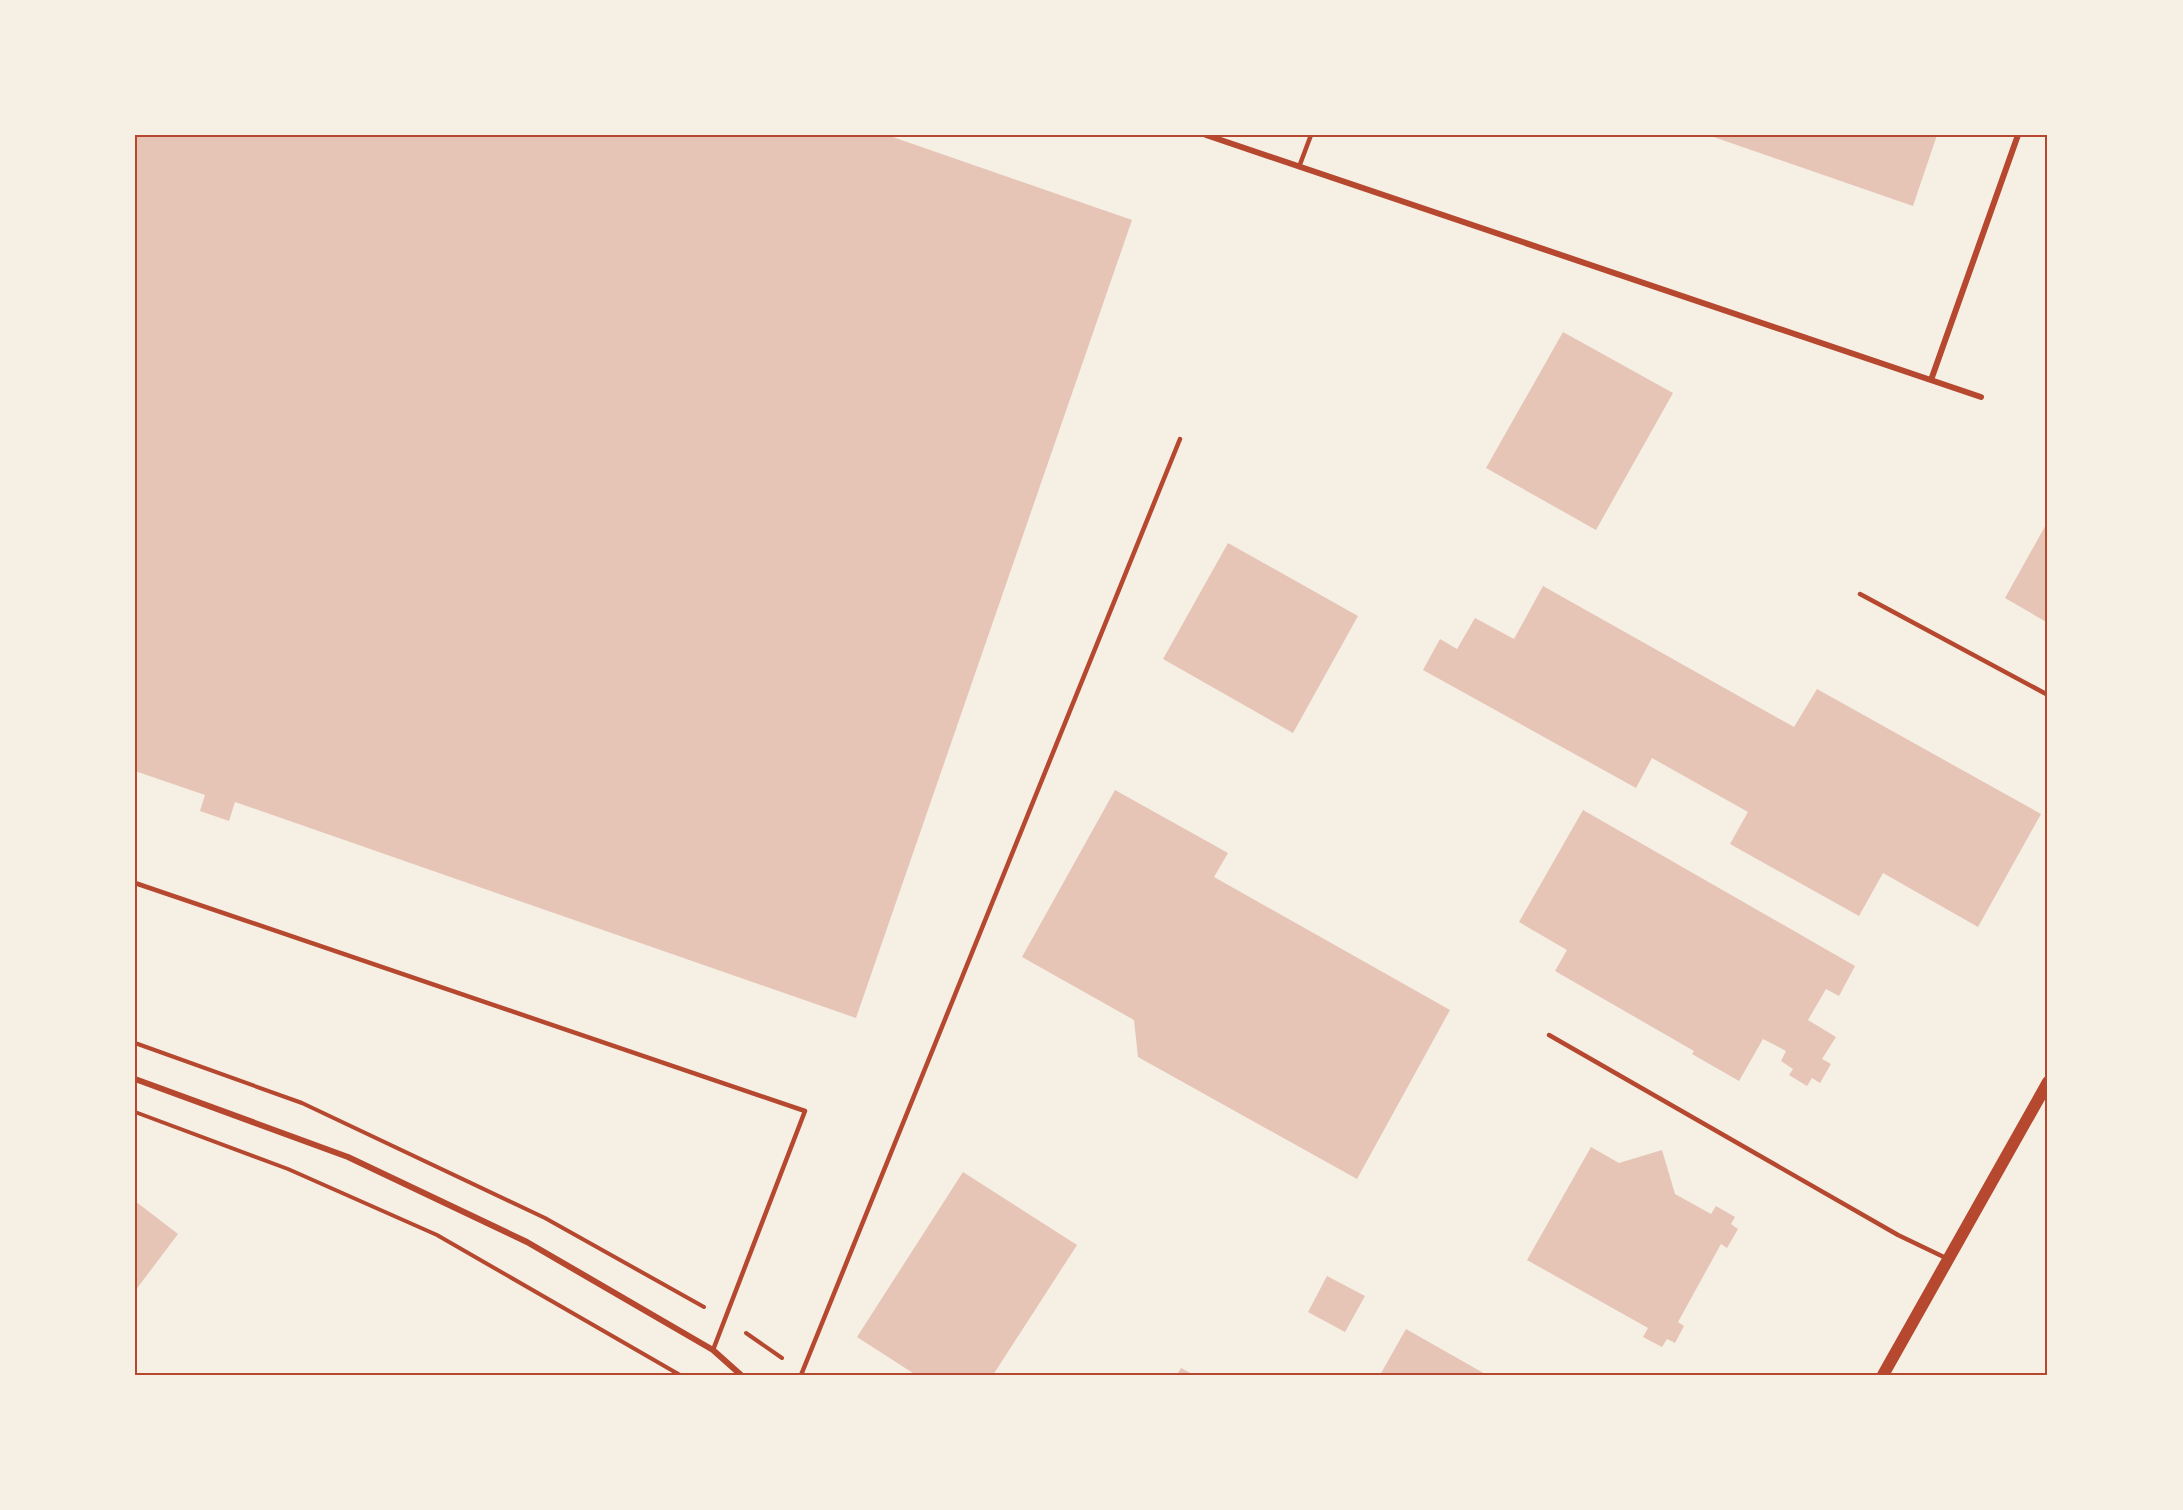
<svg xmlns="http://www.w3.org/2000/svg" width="2183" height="1510" viewBox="0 0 2183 1510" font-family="'Noto Sans',sans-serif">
  <rect width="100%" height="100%" fill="#f6efe4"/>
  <path fill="#e6c5b7" d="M135,135H887L1132,220L856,1018L235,802L229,821L200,811L205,795L135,771Z
    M1708,135H1937L1913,206Z
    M1563,332L1673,393L1596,530L1486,468Z
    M2048,521V623L2005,598Z
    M1228,543L1358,616L1293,733L1163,659Z
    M1543,586L1794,727L1817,689L2041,814L1978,927L1883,873L1859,916L1730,844L1748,812L1652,758L1636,788L1423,670L1440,639L1457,649L1475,618L1514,639Z
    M1115,790L1228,853L1214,877L1450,1010L1357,1179L1138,1057L1134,1020L1022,957Z
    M1583,810L1855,966L1839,996L1826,989L1808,1020L1836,1037L1822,1059L1831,1064L1820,1083L1812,1078L1807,1086L1789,1075L1793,1069L1781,1061L1786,1051L1763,1039L1739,1081L1692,1054L1694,1051L1555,971L1567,950L1519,922Z
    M1591,1147L1619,1163L1662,1150L1675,1194L1711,1214L1716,1206L1735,1217L1731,1224L1738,1229L1727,1248L1721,1244L1678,1322L1684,1326L1675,1343L1667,1339L1662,1347L1643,1337L1648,1328L1527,1260Z
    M963,1172L1077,1245L993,1375H916L857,1337Z
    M135,1201L178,1234L135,1291Z
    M1327,1276L1365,1296L1345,1332L1308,1312Z
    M1406,1329L1487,1375H1380Z
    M1181,1368L1194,1375H1177Z"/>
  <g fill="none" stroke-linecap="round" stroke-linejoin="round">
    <path stroke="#b5482f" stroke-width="4" d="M135,1043L302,1103L545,1218L704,1307
      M135,1112L288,1169L437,1235L680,1375
      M746,1333L782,1358"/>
    <path stroke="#b5482f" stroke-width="4.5" d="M1299,167L1311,135
      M2048,294V295
      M1860,594L2048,695
      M135,883L805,1111L713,1350
      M1549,1035L1898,1235L1948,1259
      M801,1375L1180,439"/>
    <path stroke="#b5482f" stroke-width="6" d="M1206,135L1981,397
      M1931,380L2018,135
      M135,1079L348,1157L527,1242L713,1350L741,1375"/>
    <path stroke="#b5482f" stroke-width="12" d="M1883,1375L2048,1082"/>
  </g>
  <rect width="2183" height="1510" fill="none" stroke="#f6efe4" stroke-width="273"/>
  <rect x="136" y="136" width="1910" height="1238" fill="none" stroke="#b5482f" stroke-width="2"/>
</svg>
